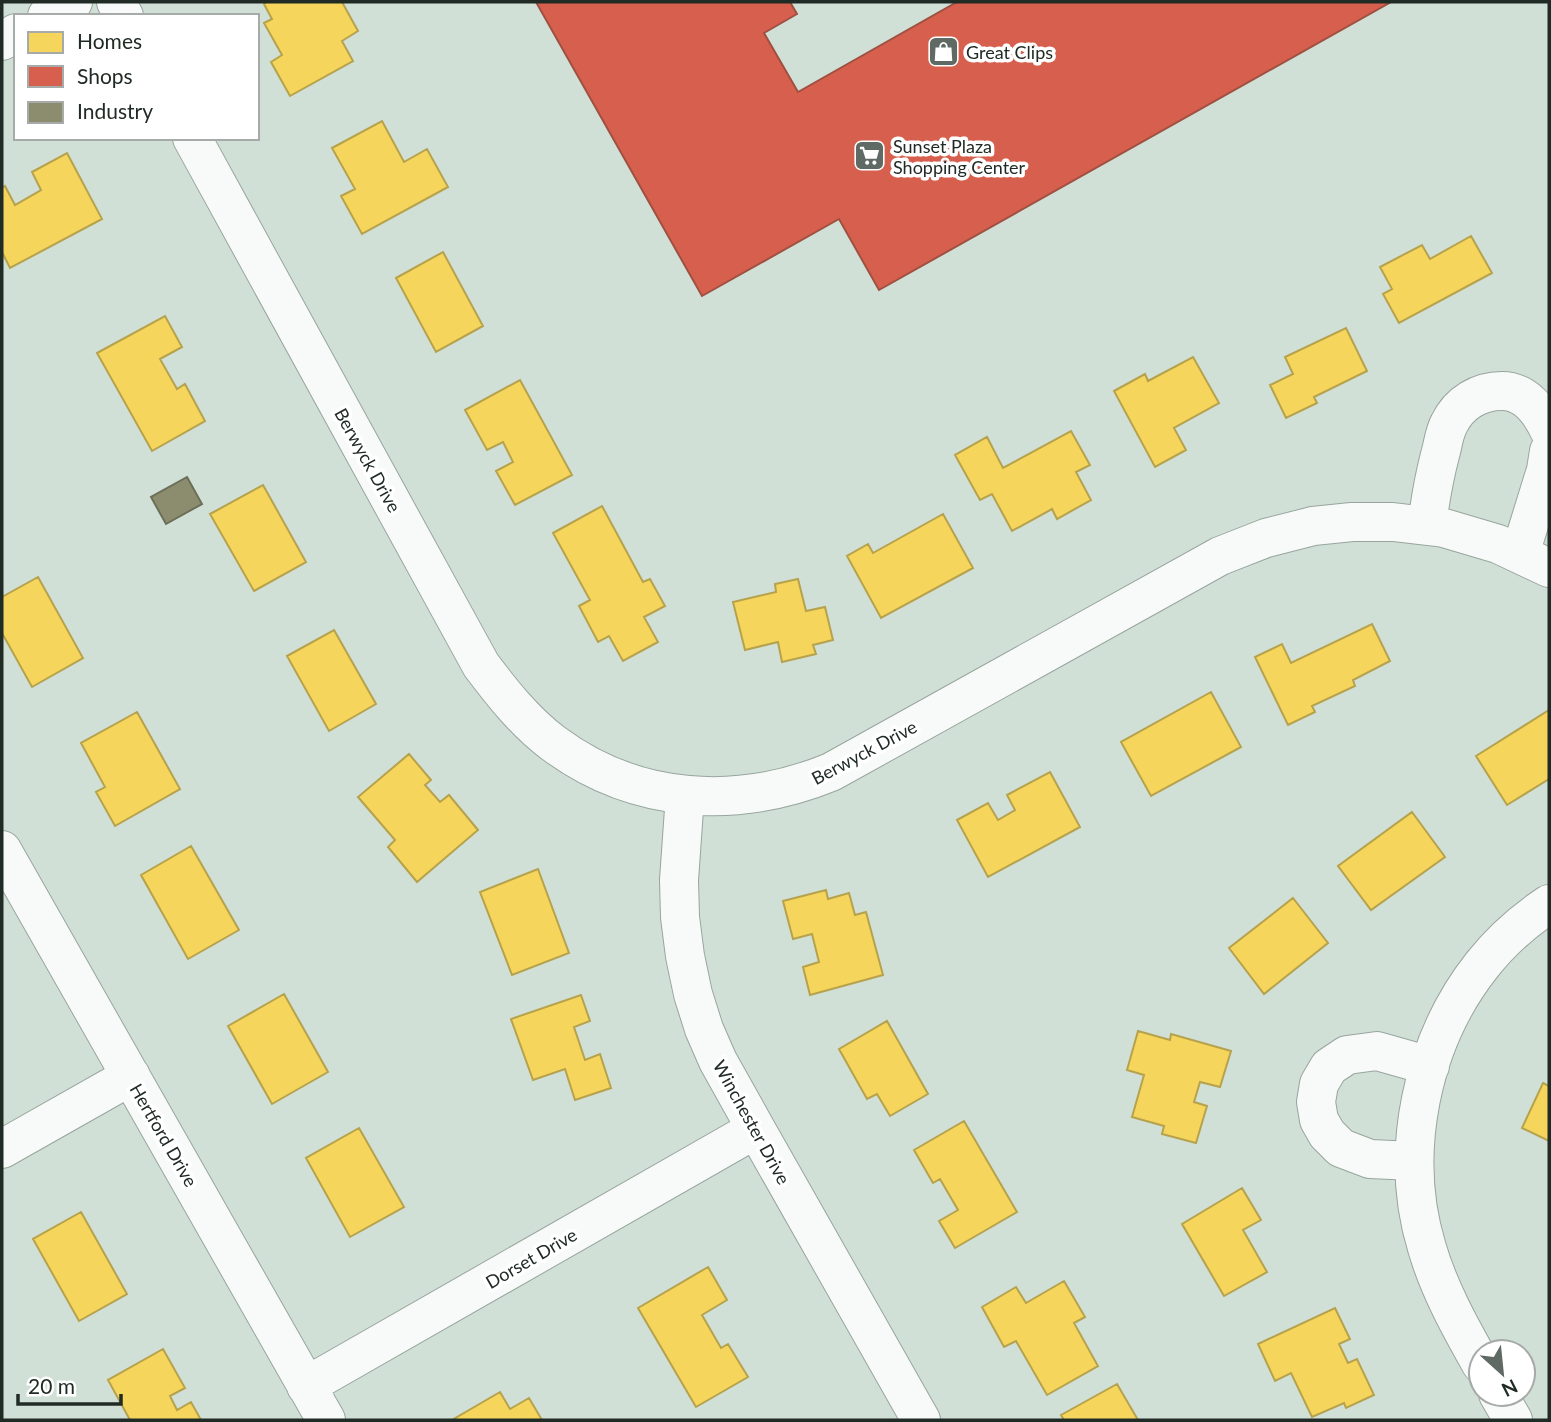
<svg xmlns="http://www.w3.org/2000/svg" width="1551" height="1422" viewBox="0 0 1551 1422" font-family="Lato,sans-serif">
  <rect width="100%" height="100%" fill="#d0e0d7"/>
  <path fill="#f6d55c" stroke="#b6a24c" stroke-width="2" d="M267,2H342L358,31L342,41L353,61L290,96L271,62L282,55L264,23L272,19L264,4Z
    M382,121L404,162L427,149L448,187L362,234L341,196L355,189L332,148Z
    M67,153L102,219L10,268L2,252V188L5,186L15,205L41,190L32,172Z
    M1471,236L1492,273L1399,323L1383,294L1392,289L1380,267L1422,245L1430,259Z
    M443,252L483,326L436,352L396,278Z
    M165,316L182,347L160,359L177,389L185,384L205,421L152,451L97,353Z
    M1346,328L1367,371L1314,397L1317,403L1286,418L1270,385L1293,374L1285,357Z
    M1193,357L1219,403L1174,428L1186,450L1155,467L1114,391L1145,374L1148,381Z
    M520,380L572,475L515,505L496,471L513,462L503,442L487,450L465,410Z
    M1071,431L1090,465L1076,472L1091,500L1057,519L1052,509L1012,531L992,494L980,500L955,455L987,437L1003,468Z
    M263,485L306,562L254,591L210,514Z
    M602,506L643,582L650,579L665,606L644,617L658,642L623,661L609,636L598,642L579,606L590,600L553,533Z
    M943,514L973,568L881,618L847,556L868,544L873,553Z
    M38,577L83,658L32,687L2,633V597Z
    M798,579L806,611L825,607L833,640L813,645L816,654L782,662L778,642L745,650L733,602L776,592L775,584Z
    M1372,624L1390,661L1353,680L1355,686L1312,706L1315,712L1288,725L1255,657L1282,644L1291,663Z
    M334,630L376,704L329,731L287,656Z
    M1211,692L1241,747L1151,796L1121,742Z
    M1549,710V779L1507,805L1476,756Z
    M137,712L180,789L115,826L96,792L105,787L81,743Z
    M409,754L431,780L425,785L440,802L449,795L478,830L417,882L388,847L395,840L358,797Z
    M1050,772L1080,827L988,877L957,820L988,803L998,820L1015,810L1007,795Z
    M1412,812L1445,857L1371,910L1338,866Z
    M191,846L239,930L188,959L141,875Z
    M538,869L569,953L512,975L480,892Z
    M826,890L828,899L849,893L855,915L866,912L883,975L810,995L803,967L819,962L812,934L793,939L783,901Z
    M1293,898L1328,943L1264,994L1229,948Z
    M284,994L328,1072L272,1104L228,1026Z
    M581,995L590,1021L574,1027L585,1060L600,1054L611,1088L575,1100L565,1069L533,1080L511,1019Z
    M887,1021L928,1094L890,1116L877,1094L867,1099L839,1049Z
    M1138,1031L1170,1040L1171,1034L1231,1051L1220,1087L1200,1082L1194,1102L1207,1106L1196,1143L1162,1134L1164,1126L1132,1117L1144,1075L1127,1070Z
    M1543,1083L1549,1086V1141L1522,1128Z
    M964,1121L1017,1212L955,1248L939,1221L958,1210L940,1179L933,1183L914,1150Z
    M359,1128L404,1207L350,1237L306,1158Z
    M1242,1188L1261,1220L1243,1230L1267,1272L1224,1296L1182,1224Z
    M81,1212L127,1294L79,1321L33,1239Z
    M708,1267L727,1300L702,1315L721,1348L728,1344L748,1377L696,1407L638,1308Z
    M1064,1281L1085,1317L1074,1323L1098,1366L1047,1395L1016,1341L1004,1347L982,1307L1016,1287L1026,1303Z
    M1335,1308L1350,1339L1339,1344L1348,1363L1357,1359L1374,1395L1346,1408L1344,1403L1312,1417L1291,1373L1275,1381L1258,1344Z
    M163,1349L185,1388L170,1396L177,1410L191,1402L201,1420H130L108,1380Z
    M1117,1384L1138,1420H1064L1061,1415Z
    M500,1392L510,1409L529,1398L542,1420H452Z"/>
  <path fill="#d6604d" stroke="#9f5041" stroke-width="2" d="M536,2H790L797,14L764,33L798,92L957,2H1391L879,290L839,219L702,296Z"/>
  <path fill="#8c8c6e" stroke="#6c6f58" stroke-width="2" d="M187,477L202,504L166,524L151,497Z"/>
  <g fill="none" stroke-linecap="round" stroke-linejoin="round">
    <defs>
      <path id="street" d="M116,2L124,16
        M47,16L73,2
        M2,41L16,33
        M192,138L481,665C502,693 525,722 553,743C636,805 738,810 831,772L1220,556L1266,538L1313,526L1352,522H1393L1444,528L1498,544L1549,568
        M1427,525C1430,501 1434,478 1440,455C1443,445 1444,433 1449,424C1459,403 1479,391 1502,391C1525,391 1540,411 1549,430
        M1520,554L1546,470L1549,451
        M685,795L679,880L680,917L685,956L693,994L704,1029L718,1061L756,1129L921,1420
        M2,850L326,1420
        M2,1149L131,1076
        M1414,1161L1370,1159L1341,1148L1327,1134L1319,1120L1316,1102L1319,1084L1329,1067L1347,1055L1377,1051L1430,1066
        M1481,1364C1460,1327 1439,1289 1427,1248C1398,1154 1421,1042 1482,965C1500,942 1525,920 1549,904
        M306,1386L756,1129
        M1498,1394L1513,1420"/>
    </defs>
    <use href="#street" stroke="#98a59e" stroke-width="40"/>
    <use href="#street" stroke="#f8faf9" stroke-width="38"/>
  </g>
  <defs>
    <symbol id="shop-square" viewBox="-11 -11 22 22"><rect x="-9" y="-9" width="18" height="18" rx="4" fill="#5e6a63" stroke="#fff"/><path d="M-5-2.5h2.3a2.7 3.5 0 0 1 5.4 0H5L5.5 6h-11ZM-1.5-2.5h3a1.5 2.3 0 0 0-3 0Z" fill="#fff"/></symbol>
    <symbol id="supermarket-square" viewBox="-11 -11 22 22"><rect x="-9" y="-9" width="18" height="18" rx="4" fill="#5e6a63" stroke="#fff"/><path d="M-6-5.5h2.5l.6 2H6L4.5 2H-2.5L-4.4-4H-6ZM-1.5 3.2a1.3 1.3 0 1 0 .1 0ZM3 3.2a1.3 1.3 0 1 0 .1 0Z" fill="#fff"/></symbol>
  </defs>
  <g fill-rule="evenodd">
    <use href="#shop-square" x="926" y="34" width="35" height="35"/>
    <use href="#supermarket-square" x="852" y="138" width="35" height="35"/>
  </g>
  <g text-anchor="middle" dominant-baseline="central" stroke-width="7" stroke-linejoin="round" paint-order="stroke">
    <g font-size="18" fill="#202b25" stroke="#fff" text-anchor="start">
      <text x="966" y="52">Great Clips</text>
      <text x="893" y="146">Sunset Plaza<tspan x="893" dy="21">Shopping Center</tspan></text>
    </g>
    <g font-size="18" fill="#202b25" stroke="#fff">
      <text transform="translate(368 460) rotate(61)">Berwyck Drive</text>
      <text transform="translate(864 752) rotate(-28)">Berwyck Drive</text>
      <text transform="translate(752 1122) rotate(61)">Winchester Drive</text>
      <text transform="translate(164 1135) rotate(60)">Hertford Drive</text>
      <text transform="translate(531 1258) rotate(-30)">Dorset Drive</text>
    </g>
  </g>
  <rect width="1551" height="1422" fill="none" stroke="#202b25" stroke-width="7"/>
  <rect x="14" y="14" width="245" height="126" fill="#ffffff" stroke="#a6aaa8" stroke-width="2"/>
  <rect x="28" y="32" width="35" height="21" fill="#f6d55c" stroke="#a6aaa8" stroke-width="2"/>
  <text x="77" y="49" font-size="21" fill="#202b25">Homes</text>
  <rect x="28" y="66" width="35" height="21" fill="#d6604d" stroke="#a6aaa8" stroke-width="2"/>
  <text x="77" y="84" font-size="21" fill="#202b25">Shops</text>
  <rect x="28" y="102" width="35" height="21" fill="#8c8c6e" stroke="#a6aaa8" stroke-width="2"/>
  <text x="77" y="119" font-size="21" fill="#202b25">Industry</text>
  <g transform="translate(1502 1373) rotate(153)"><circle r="33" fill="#ffffff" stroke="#a6aaa8" stroke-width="2"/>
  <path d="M0-5L12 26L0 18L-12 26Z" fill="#5e6a63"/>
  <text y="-10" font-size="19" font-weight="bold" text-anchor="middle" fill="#202b25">N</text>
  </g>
  <path d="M18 1394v10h103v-10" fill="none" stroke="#202b25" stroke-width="3.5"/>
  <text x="28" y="1394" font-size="21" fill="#202b25" stroke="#ffffff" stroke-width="5" paint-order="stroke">20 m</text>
</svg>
